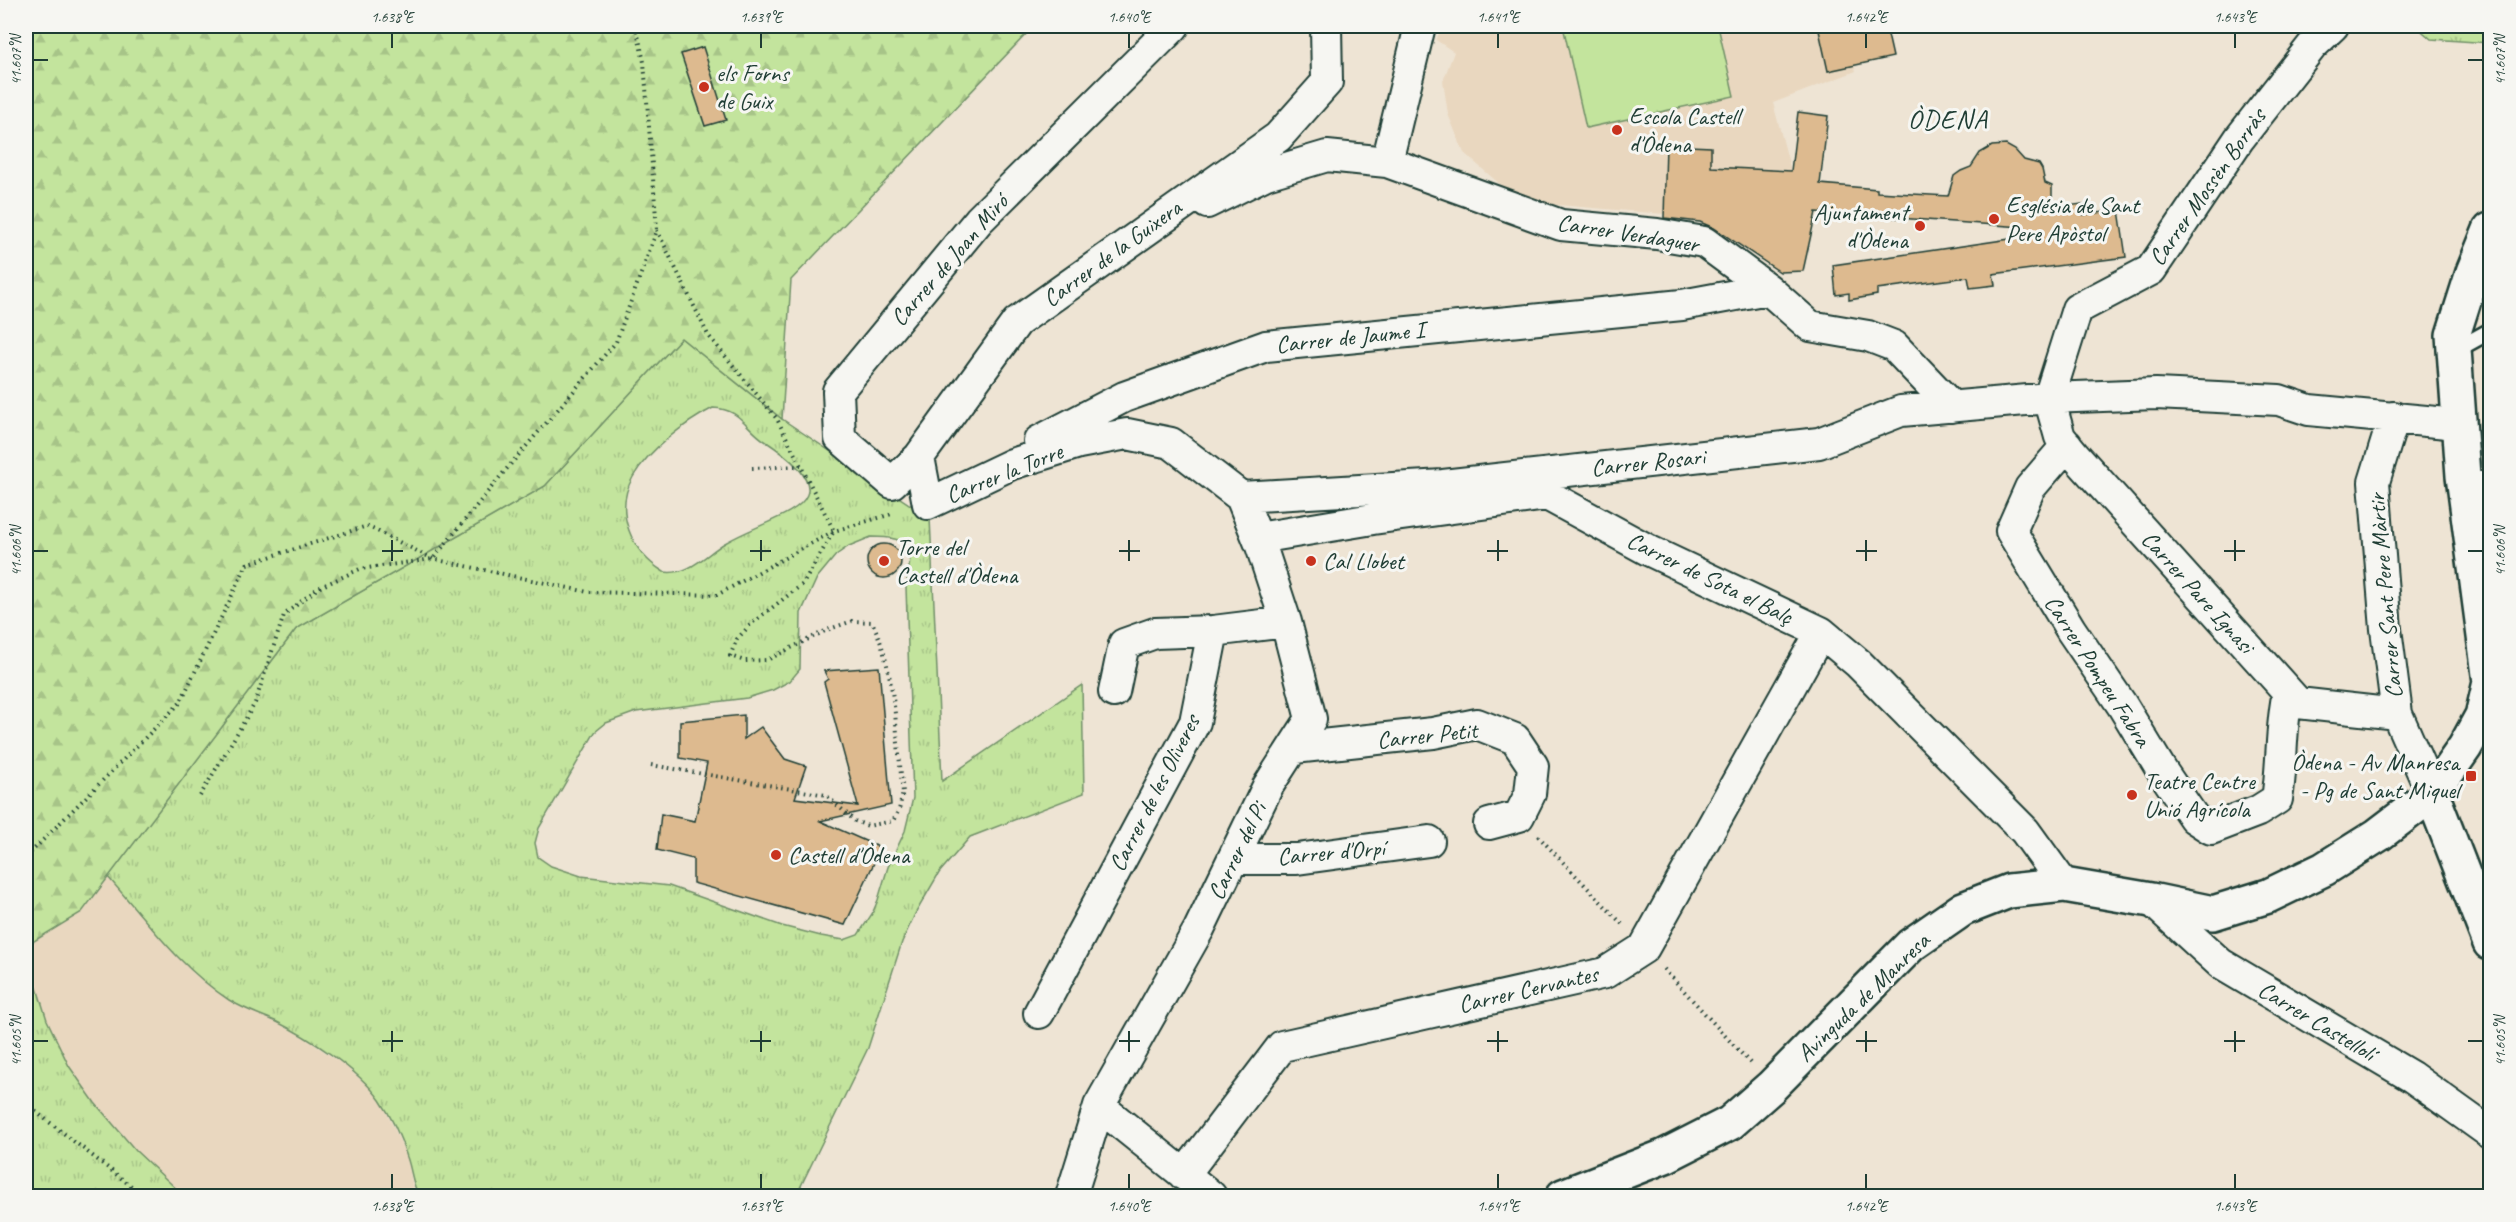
<svg xmlns="http://www.w3.org/2000/svg" width="2516" height="1222" viewBox="0 0 2516 1222" font-family="Caveat,sans-serif">
  <defs>
    <pattern id="grass-tufts" width="24" height="20" patternUnits="userSpaceOnUse" patternTransform="scale(1.5)"><rect width="24" height="20" fill="#c3e49d"/><path d="M3 7l-1-3M5 7V3M7 7l1-3M15 17l-1-3M17 17v-4M19 17l1-3" fill="none" stroke="#a7c488"/></pattern>
    <pattern id="forest-firs" width="22" height="20" patternUnits="userSpaceOnUse" patternTransform="scale(1.5)"><rect width="22" height="20" fill="#c3e49d"/><path d="M5 1l3.5 6h-7zM16 11l3.5 6h-7z" fill="#a7c488"/></pattern>
  </defs>
  <rect width="100%" height="100%" fill="#eee4d4"/>
  <filter id="ink" filterUnits="userSpaceOnUse"><feTurbulence type="fractalNoise" baseFrequency=".0167" numOctaves="2"/><feDisplacementMap in="SourceGraphic" scale="12" xChannelSelector="R" yChannelSelector="G"/><feConvolveMatrix kernelMatrix="1 2 1 2 8 2 1 2 1" color-interpolation-filters="sRGB"/></filter>
  <g filter="url(#ink)">
    <path fill="#e9d7bf" d="M1443,26H1886L1893,57L1854,65L1856,71L1773,103L1791,171L1711,168V147L1667,146L1664,214L1547,204L1502,186L1464,153L1448,114L1443,81L1454,52L1436,40Z
      M108,877L193,973L231,1002L275,1021L303,1037L344,1065L368,1086L380,1099L395,1130L407,1157L413,1187L419,1196H184L136,1151L95,1103L69,1066L47,1020L33,975L27,945L82,912Z"/>
    <path fill="url(#grass-tufts)" stroke="#719068" stroke-width="1.5" fill-rule="evenodd" d="M2416,26H2490V43L2431,39Z
      M681,338L782,419L930,518L942,781L1082,685L1084,793L970,837L939,873L915,914L902,942L868,1048L796,1196H419C412,1184 412,1171 407,1157C401,1138 391,1116 380,1100C358,1069 308,1037 275,1021C259,1014 243,1009 229,1000C181,969 146,920 108,877L296,629L545,486ZM713,408C741,409 745,428 765,441C860,504 776,513 725,543C706,554 689,576 664,572C632,553 613,512 633,477C648,450 686,422 713,408ZM871,537C917,537 912,549 906,587L913,798L905,831L888,867L878,900L872,914L858,935L844,940L821,936L782,926L669,886L581,876L551,866L538,857L535,843L539,828L595,732L606,723L636,712L747,698L773,690L790,681L800,669L801,613L817,578L836,555L849,546Z
      M27,945L33,975L47,1020L69,1066L95,1103L136,1151L184,1196H26V946Z"/>
    <path fill="url(#forest-firs)" stroke="#719068" stroke-width="1.5" d="M26,26H1034L791,280L782,419L681,338L545,486L296,629L82,912L26,946Z"/>
    <path fill="#c3e49d" stroke="#719068" stroke-width="1.5" d="M1563,26H1718L1734,96L1586,128Z"/>
    <path fill="#ddba8f" stroke="#1f3d34" stroke-width="1.5" d="M1818,26H1886L1893,57L1828,71Z
      M703,47L726,120L705,126L681,54Z
      M1798,112L1828,116L1820,184L1877,189V192L1948,196L1954,176L1961,171L1971,167L1980,153L1992,146L2006,145L2015,150L2024,160L2039,164L2042,169L2045,183L2052,186V208L2082,204L2083,215L2119,210L2126,257L1993,274L1995,285L1970,288L1968,277L1877,289V295L1849,300V293L1836,295L1833,265L2023,237L2022,227L1816,212L1803,271L1780,272L1714,228L1700,222L1664,218L1666,145L1711,147V167L1791,171Z
      M867 561a17 17 0 1 1 34 0a17 17 0 1 1-34 0Z
      M879,667L891,805L820,821L881,848L845,925L693,883V859L657,850L661,814L695,821L707,763L680,758V721L744,715V739L761,727L785,759L806,766L795,798L858,806L824,682L828,679L824,671Z"/>
    <g fill="none" stroke-linecap="round" stroke-linejoin="round">
      <defs>
        <path id="service" d="M2454,351L2490,331"/>
        <path id="minor" d="M1387,162L1420,26
          M1207,203L1266,174L1327,156L1387,162L1561,225L1657,234L1704,242L1768,289L1810,326L1868,336L1894,346L1952,407
          M2049,398L2060,437L2074,454L2298,703L2397,714
          M2049,398L2077,309L2151,270L2239,139L2312,46L2333,26
          M2394,417L2374,482L2386,629L2397,714L2432,794
          M1039,441L1124,397L1266,346L1682,305L1768,289
          M2067,445L2030,488L2011,531L2071,630L2122,705L2162,771L2194,818L2211,829L2258,811L2277,799C2283,763 2280,728 2288,692
          M919,457L892,483L840,438L838,391L979,220L1174,26
          M2466,487H2490
          M1241,497L1443,485L1819,443L1901,411L2049,398L2156,394L2279,400L2309,410L2458,424
          M1258,538L1373,519L1547,495L1650,551L1821,632L1858,663L2025,831L2064,885
          M1114,692L1124,644L1155,633L1213,631
          M1294,748L1433,733L1477,724L1515,739L1533,766L1530,794L1519,816L1489,824
          M1233,859H1297L1429,841
          M2151,900L2221,964L2412,1077L2490,1133
          M1039,1013L1195,722L1213,631L1286,622
          M1099,1106L1211,1196
          M1184,1175L1282,1046L1605,973L1644,948L1821,632
          M1071,1196L1099,1106L1199,929L1268,786L1311,719L1286,622L1261,546L1241,497L1171,443L1127,434L1079,443L1012,464L928,504L919,457L1017,322L1278,137L1327,82L1326,26"/>
        <path id="tertiary" d="M2432,794L2490,943
          M1563,1196L1665,1156L1730,1123L1771,1087L1911,945L1963,909L2009,891L2064,885L2151,900L2213,913L2268,896L2324,869L2378,835L2432,794L2465,747L2482,716L2490,682L2463,476L2453,335L2473,272L2490,230"/>
      </defs>
      <use href="#service" stroke="#1f3d34" stroke-width="20"/>
      <use href="#minor" stroke="#1f3d34" stroke-width="34"/>
      <use href="#tertiary" stroke="#1f3d34" stroke-width="38"/>
      <path stroke="#1f3d34" stroke-width="4" stroke-dasharray="1.5 4.5" stroke-linecap="butt" d="M752,468L801,466
        M651,765L826,795L855,821L868,826L893,821L899,810L903,792C896,739 896,669 872,622L852,621L827,630L767,660L745,661L730,656L737,639L752,623L803,584L834,531L777,419L708,335L657,230
        M200,796L255,703L284,615L318,588L360,569L433,559L504,472L616,342L657,230L644,62L636,26
        M1538,836L1624,926
        M26,857L180,703L247,564L367,526L433,559L588,592L717,595L834,531L892,514
        M1664,969L1750,1063
        M26,1104L144,1196"/>
      <use href="#service" stroke="#f6f6f2" stroke-width="15"/>
      <use href="#minor" stroke="#f6f6f2" stroke-width="30"/>
      <use href="#tertiary" stroke="#f6f6f2" stroke-width="33"/>
    </g>
  </g>
  <path fill="none" stroke="#1f3d34" stroke-width="2" d="M392,33V48M761,33V48M1129,33V48M1498,33V48M1866,33V48M2235,33V48M33,60H48M2468,60H2483M392,540V561M761,540V561M1129,540V561M1498,540V561M1866,540V561M2235,540V561M33,551H48M382,551H403M750,551H771M1119,551H1140M1487,551H1508M1856,551H1877M2224,551H2245M2468,551H2483M392,1031V1052M761,1031V1052M1129,1031V1052M1498,1031V1052M1866,1031V1052M2235,1031V1052M33,1041H48M382,1041H403M750,1041H771M1119,1041H1140M1487,1041H1508M1856,1041H1877M2224,1041H2245M2468,1041H2483M392,1174V1189M761,1174V1189M1129,1174V1189M1498,1174V1189M1866,1174V1189M2235,1174V1189"/>
  <g fill="#c8321e" stroke="#f6f6f2" stroke-width="2">
    <circle cx="704" cy="87" r="6"/>
    <circle cx="1617" cy="130" r="6"/>
    <circle cx="1994" cy="219" r="6"/>
    <circle cx="1920" cy="226" r="6"/>
    <circle cx="884" cy="561" r="6"/>
    <circle cx="1311" cy="561" r="6"/>
    <rect x="2465" y="770" width="12" height="12" rx="3"/>
    <circle cx="2132" cy="795" r="6"/>
    <circle cx="776" cy="855" r="6"/>
  </g>
  <g text-anchor="middle" dominant-baseline="central" stroke-width="6" stroke-linejoin="round" paint-order="stroke">
    <g font-size="24" fill="#1f3d34" stroke="#f6f6f2" text-anchor="start">
      <text x="716" y="73">els Forns<tspan x="716" dy="28">de Guix</tspan></text>
      <text x="1629" y="116">Escola Castell<tspan x="1629" dy="28">d'Òdena</tspan></text>
      <text x="2006" y="205">Església de Sant<tspan x="2006" dy="28">Pere Apòstol</tspan></text>
      <text x="1908" y="212" text-anchor="end">Ajuntament<tspan x="1908" dy="28">d'Òdena</tspan></text>
      <text x="896" y="547">Torre del<tspan x="896" dy="28">Castell d'Òdena</tspan></text>
      <text x="1323" y="561">Cal Llobet</text>
      <text x="2459" y="762" text-anchor="end">Òdena - Av Manresa<tspan x="2459" dy="28">- Pg de Sant Miquel</tspan></text>
      <text x="2144" y="781">Teatre Centre<tspan x="2144" dy="28">Unió Agrícola</tspan></text>
      <text x="788" y="855">Castell d'Òdena</text>
    </g>
    <g font-size="24" fill="#1f3d34" stroke="#f6f6f2">
      <text transform="translate(2207 187) rotate(-55)">Carrer Mossèn Borràs</text>
      <text transform="translate(1628 233) rotate(9)">Carrer Verdaguer</text>
      <text transform="translate(1112 253) rotate(-36)">Carrer de la Guixera</text>
      <text transform="translate(949 260) rotate(-49)">Carrer de Joan Miró</text>
      <text transform="translate(1350 337) rotate(-6)">Carrer de Jaume I</text>
      <text transform="translate(1648 462) rotate(-6)">Carrer Rosari</text>
      <text transform="translate(1004 473) rotate(-22)">Carrer la Torre</text>
      <text transform="translate(1710 578) rotate(26)">Carrer de Sota el Balç</text>
      <text transform="translate(2198 592) rotate(48)">Carrer Pare Ignasi</text>
      <text transform="translate(2385 596) rotate(-95)">Carrer Sant Pere Màrtir</text>
      <text transform="translate(2098 671) rotate(57)">Carrer Pompeu Fabra</text>
      <text transform="translate(1427 735) rotate(-6)">Carrer Petit</text>
      <text transform="translate(1154 793) rotate(-63)">Carrer de les Oliveres</text>
      <text transform="translate(1237 851) rotate(-64)">Carrer del Pi</text>
      <text transform="translate(1331 852) rotate(-5)">Carrer d'Orpí</text>
      <text transform="translate(1528 989) rotate(-13)">Carrer Cervantes</text>
      <text transform="translate(1863 997) rotate(-44)">Avinguda de Manresa</text>
      <text transform="translate(2317 1021) rotate(31)">Carrer Castellolí</text>
    </g>
    <g font-size="27" letter-spacing="1.5" fill="#1f3d34" stroke="#f6f6f2">
      <text x="1948" y="119">ÒDENA</text>
    </g>
  </g>
  <rect width="2516" height="1222" fill="none" stroke="#f6f6f2" stroke-width="66"/>
  <rect x="33" y="33" width="2450" height="1156" fill="none" stroke="#1f3d34" stroke-width="2"/>
  <g font-size="15" text-anchor="middle" fill="#1f3d34">
    <text x="392" y="22">1.638°E</text>
    <text x="761" y="22">1.639°E</text>
    <text x="1129" y="22">1.640°E</text>
    <text x="1498" y="22">1.641°E</text>
    <text x="1866" y="22">1.642°E</text>
    <text x="2235" y="22">1.643°E</text>
    <text transform="translate(16 60) rotate(-90)" y="5">41.607°N</text>
    <text transform="translate(2500 60) rotate(-90)" y="5">41.607°N</text>
    <text transform="translate(16 551) rotate(-90)" y="5">41.606°N</text>
    <text transform="translate(2500 551) rotate(-90)" y="5">41.606°N</text>
    <text transform="translate(16 1041) rotate(-90)" y="5">41.605°N</text>
    <text transform="translate(2500 1041) rotate(-90)" y="5">41.605°N</text>
    <text x="392" y="1211">1.638°E</text>
    <text x="761" y="1211">1.639°E</text>
    <text x="1129" y="1211">1.640°E</text>
    <text x="1498" y="1211">1.641°E</text>
    <text x="1866" y="1211">1.642°E</text>
    <text x="2235" y="1211">1.643°E</text>
  </g>
</svg>
